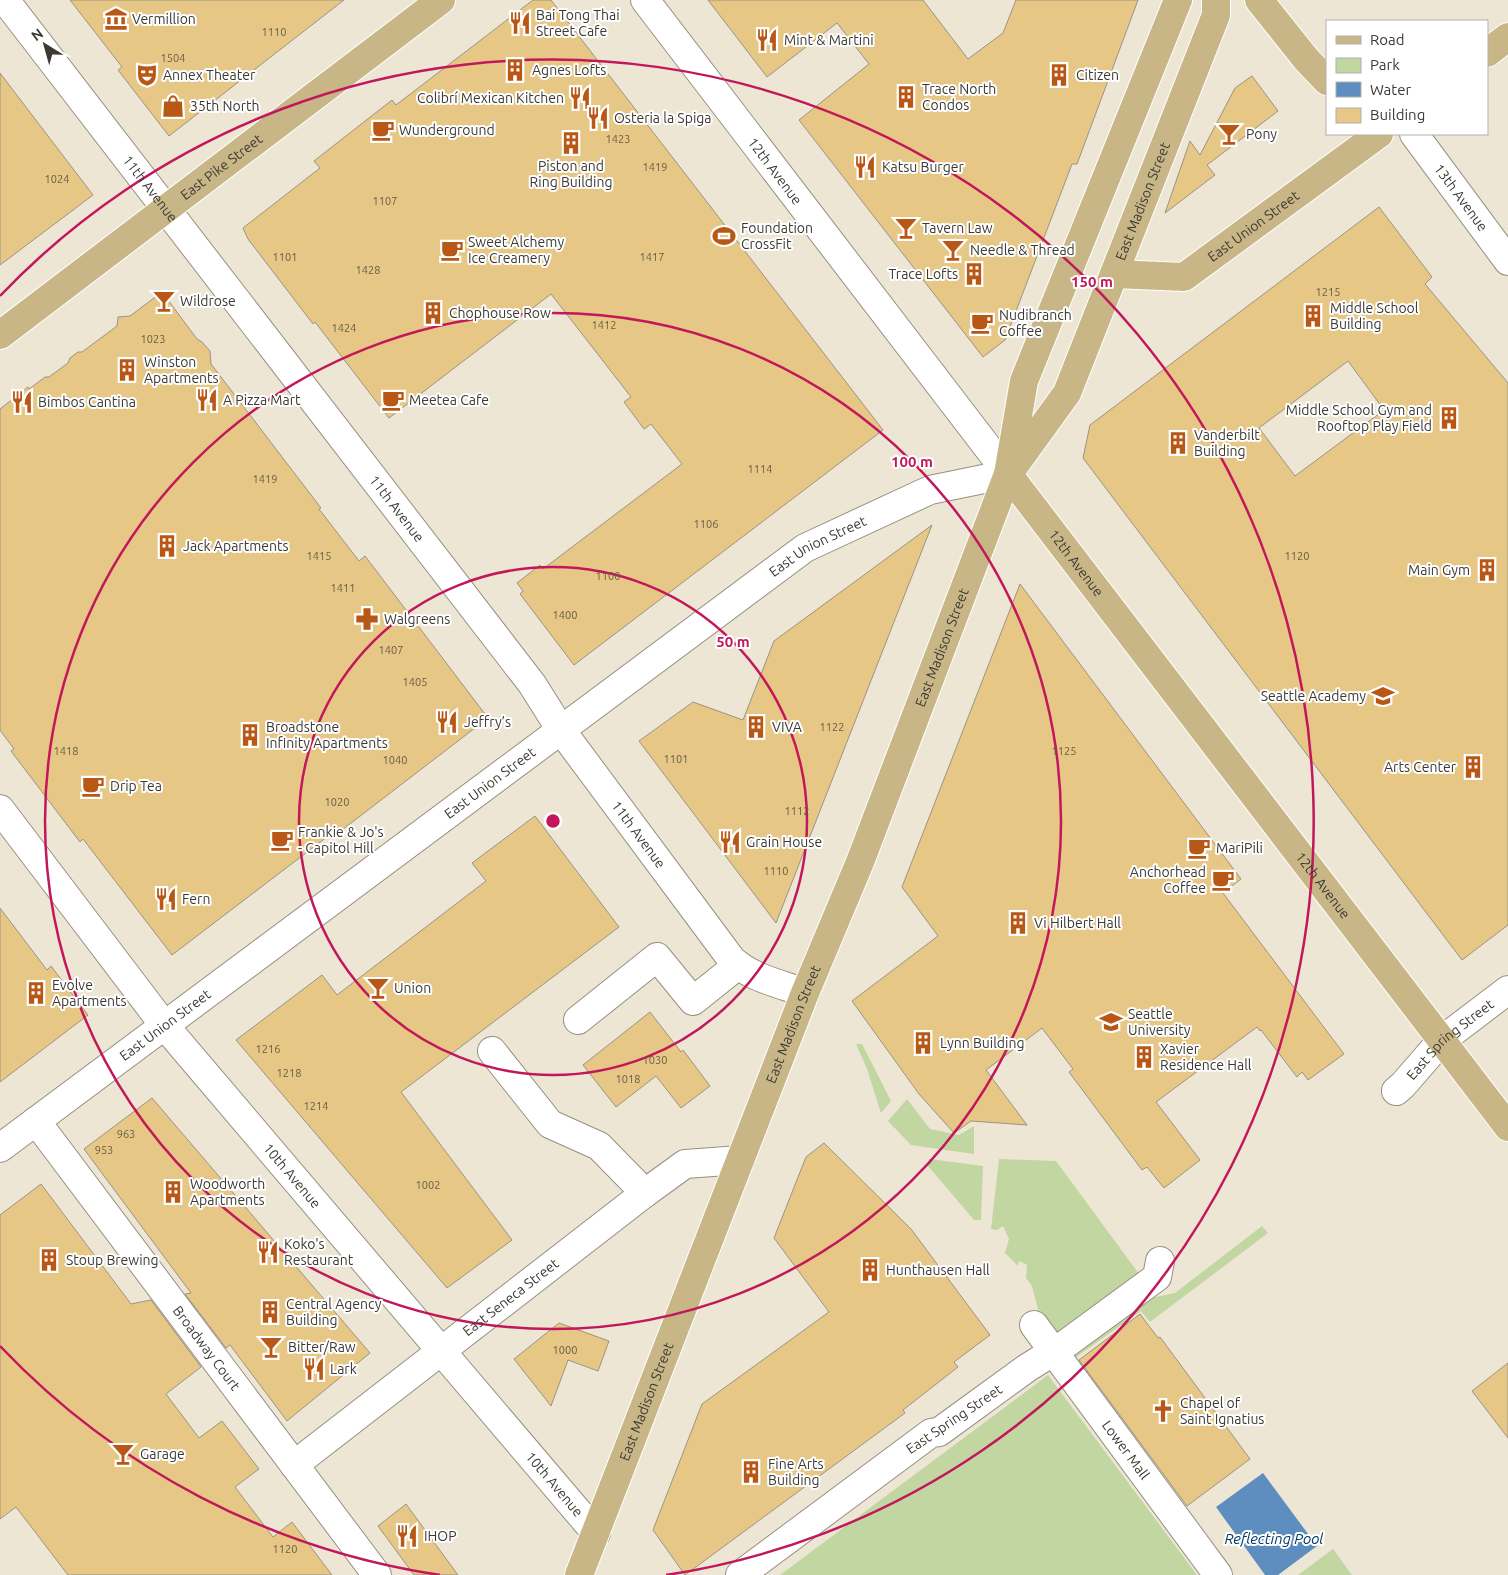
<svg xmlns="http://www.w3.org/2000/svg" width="1508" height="1575" viewBox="0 0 1508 1575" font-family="Ubuntu,sans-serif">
  <rect width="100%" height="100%" fill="#eee6d5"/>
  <path fill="#c1d6a1" d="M856,1044H862L891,1101L881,1113L867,1069Z
    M907,1099L930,1129L959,1135L974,1126V1154L911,1145L888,1121Z
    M929,1159L983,1166L981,1220H974L928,1166Z
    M999,1159L1056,1161L1156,1297L1175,1293L1262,1226L1268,1233L1150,1322L1141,1311L1072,1360L1039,1313L1032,1286L1026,1278L1027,1265L1019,1261L1018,1266L1005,1253L1009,1239L1003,1226L997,1230L991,1229Z
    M1048,1375L1197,1575H780Z
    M1333,1549L1352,1575H1298Z"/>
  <path fill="#5e8ebf" d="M1263,1473L1317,1546L1278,1575H1265L1216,1507Z"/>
  <path fill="#e7c785" stroke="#9b9384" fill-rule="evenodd" d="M70,0H344L169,136L118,70L122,67Z
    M533,0H551L883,430L574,665L520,594L523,591L517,583L540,565L543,569L682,464L651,424L644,429L624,402L631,397L551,294L389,418L315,322L313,324L248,239L243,228L320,168L314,161L392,100L396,105Z
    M708,0H923L968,59L1003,33L1016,0H1138L1077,164H1072L1005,340L983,357L799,120L869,64L837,23L767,77Z
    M0,73L93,195L0,265Z
    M1252,76L1278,111L1207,165L1215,175L1165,213L1190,141L1200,155L1235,88Z
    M1379,207L1432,277L1425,284L1508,383V925L1462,960L1083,458L1090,425ZM1348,361L1384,410L1295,476L1259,428Z
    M162,292L197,339L202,342L210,351L211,364L321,508L319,509L359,561L365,556L488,718L342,830L340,827L172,955L83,839L80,842L11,751L14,749L0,730V409L28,387L29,389L45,377H49L68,363L70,358L78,352H82L117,326L118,317L130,316Z
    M932,525L776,923L639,741L693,702L743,720L774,641Z
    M1020,584L1241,879L1223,893L1344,1054L1308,1080L1302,1072L1297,1077L1261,1030L1260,1031L1257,1027L1156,1102L1200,1160L1164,1188L1147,1167L1142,1170L1069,1072L1073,1069L1042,1028L986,1070L1027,1125L971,1121L954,1133L919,1094L852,1001L938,936L902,887Z
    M535,816L619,927L401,1092L512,1240L447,1288L236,1040L322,975L337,995L486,881L472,863Z
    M0,908L47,970L51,966L88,1015L0,1082Z
    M650,1012L681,1052L683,1050L710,1086L681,1108L656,1076L616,1107L583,1065Z
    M152,1098L370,1353L287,1421L230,1345L226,1348L185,1294L191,1293L84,1149Z
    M824,1143L911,1229L990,1335L954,1362L958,1367L903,1410L905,1413L685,1575L653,1530L702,1404L829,1312L774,1238L806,1157Z
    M41,1184L131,1304L151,1300L201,1367L166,1394L199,1438L222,1421L259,1469L235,1487L273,1537L292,1522L332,1575H68L16,1507L0,1519V1215Z
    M1140,1314L1158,1338L1160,1337L1250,1459L1187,1506L1079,1360Z
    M559,1323L609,1341L598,1371L568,1360L551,1406L514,1359Z
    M1508,1363V1438L1472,1391Z
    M406,1504L458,1575H414L378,1526Z"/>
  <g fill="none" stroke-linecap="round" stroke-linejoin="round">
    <defs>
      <g id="minor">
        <path id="s1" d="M5,0L532,684L561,730L732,960C751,978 781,984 805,993"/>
        <path id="s2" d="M1414,134L1508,261"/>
        <path id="s3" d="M0,809L164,1025L596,1533"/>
        <path d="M578,1020L657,957L693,1001L738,965"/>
        <path d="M492,1051L550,1124L599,1146L645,1193"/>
        <path id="s4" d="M1396,1091L1403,1085L1442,1040L1508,990"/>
        <path id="s5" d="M36,1121L377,1575"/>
        <path id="s6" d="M0,1148L805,548L930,490L1008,474L645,0"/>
        <path id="s7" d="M1034,1325L1218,1575"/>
        <path id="s8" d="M294,1465L645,1193L685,1164L740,1160"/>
        <path d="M740,1575L931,1433L939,1432L1027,1368L1067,1343L1157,1277L1160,1261"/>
      </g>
      <g id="major">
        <path d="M1259,0L1306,59L1327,81"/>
        <path d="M1487,53L1508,37"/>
        <path id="s9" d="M1114,274L1184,277L1379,134"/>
        <path id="s10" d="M0,335L441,0"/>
        <path id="s11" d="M1012,469L1067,393L1216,15V0"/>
        <path id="s12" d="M1008,474L1508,1127"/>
        <path id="s13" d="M579,1575L805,993L860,862L1008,474L1024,381L1178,0"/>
      </g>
    </defs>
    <use href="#minor" stroke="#979081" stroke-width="30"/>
    <use href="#major" stroke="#fff" stroke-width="30"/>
    <use href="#minor" stroke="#fff" stroke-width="28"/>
    <use href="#major" stroke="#c8b686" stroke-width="28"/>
  </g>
  <g fill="none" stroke="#c2185b" stroke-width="2.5">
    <circle cx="553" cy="821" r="254"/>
    <circle cx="553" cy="821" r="508"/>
    <path d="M440 1575A762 762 0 0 1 0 1346M0 296A762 762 0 1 1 666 1575"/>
  </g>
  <defs>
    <symbol id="museum-bare" viewBox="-9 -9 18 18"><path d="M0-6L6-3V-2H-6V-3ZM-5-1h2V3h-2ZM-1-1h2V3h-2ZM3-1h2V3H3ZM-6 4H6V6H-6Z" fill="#b95816" stroke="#fff" stroke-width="2.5" paint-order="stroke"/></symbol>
    <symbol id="restaurant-bare" viewBox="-9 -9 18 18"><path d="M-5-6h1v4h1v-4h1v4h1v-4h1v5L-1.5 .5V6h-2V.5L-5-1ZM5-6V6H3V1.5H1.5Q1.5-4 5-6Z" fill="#b95816" stroke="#fff" stroke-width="2.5" paint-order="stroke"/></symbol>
    <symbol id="building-bare" viewBox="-9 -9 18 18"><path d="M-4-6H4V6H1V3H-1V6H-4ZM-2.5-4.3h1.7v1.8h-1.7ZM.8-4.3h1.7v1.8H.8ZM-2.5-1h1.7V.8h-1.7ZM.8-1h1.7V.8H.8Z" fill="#b95816" stroke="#fff" stroke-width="2.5" paint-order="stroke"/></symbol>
    <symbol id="theatre-bare" viewBox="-9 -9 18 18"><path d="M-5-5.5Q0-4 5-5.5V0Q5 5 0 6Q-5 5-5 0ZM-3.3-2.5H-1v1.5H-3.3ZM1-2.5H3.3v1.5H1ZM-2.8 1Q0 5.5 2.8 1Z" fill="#b95816" stroke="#fff" stroke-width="2.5" paint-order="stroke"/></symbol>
    <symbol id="shop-bare" viewBox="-9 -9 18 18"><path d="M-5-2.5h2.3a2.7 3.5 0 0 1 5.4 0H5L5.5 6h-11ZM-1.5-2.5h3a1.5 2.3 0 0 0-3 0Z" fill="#b95816" stroke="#fff" stroke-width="2.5" paint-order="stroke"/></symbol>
    <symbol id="cafe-bare" viewBox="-9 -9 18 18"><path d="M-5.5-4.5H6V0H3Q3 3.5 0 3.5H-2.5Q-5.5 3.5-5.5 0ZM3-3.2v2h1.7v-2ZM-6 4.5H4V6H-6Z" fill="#b95816" stroke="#fff" stroke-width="2.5" paint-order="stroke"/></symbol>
    <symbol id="bar-bare" viewBox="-9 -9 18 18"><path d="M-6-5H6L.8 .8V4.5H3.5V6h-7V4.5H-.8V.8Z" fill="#b95816" stroke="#fff" stroke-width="2.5" paint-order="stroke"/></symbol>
    <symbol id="stadium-bare" viewBox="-9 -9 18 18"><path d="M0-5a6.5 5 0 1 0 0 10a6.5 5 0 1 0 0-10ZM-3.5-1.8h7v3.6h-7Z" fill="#b95816" stroke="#fff" stroke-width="2.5" paint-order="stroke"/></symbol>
    <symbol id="pharmacy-bare" viewBox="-9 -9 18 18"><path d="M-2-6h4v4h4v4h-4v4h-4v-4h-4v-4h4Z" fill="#b95816" stroke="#fff" stroke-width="2.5" paint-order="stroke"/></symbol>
    <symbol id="school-bare" viewBox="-9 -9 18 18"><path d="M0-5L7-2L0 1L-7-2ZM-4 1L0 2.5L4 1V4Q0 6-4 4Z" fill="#b95816" stroke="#fff" stroke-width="2.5" paint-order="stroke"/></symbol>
    <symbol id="university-bare" viewBox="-9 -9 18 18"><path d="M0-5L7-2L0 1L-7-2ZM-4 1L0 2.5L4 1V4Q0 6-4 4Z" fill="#b95816" stroke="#fff" stroke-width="2.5" paint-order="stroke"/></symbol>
    <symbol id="church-bare" viewBox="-9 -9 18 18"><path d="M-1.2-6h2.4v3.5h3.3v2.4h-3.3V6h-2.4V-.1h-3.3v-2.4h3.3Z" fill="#b95816" stroke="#fff" stroke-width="2.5" paint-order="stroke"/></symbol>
  </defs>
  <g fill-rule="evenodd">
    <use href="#museum-bare" x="100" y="3" width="32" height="32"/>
    <use href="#restaurant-bare" x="504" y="7" width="32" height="32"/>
    <use href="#restaurant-bare" x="751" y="24" width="32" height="32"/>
    <use href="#building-bare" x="499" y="54" width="32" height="32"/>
    <use href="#theatre-bare" x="131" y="59" width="32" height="32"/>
    <use href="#building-bare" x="1043" y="59" width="32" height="32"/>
    <use href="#building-bare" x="890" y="81" width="32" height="32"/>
    <use href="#restaurant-bare" x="564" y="82" width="32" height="32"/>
    <use href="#shop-bare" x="157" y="90" width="32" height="32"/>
    <use href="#restaurant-bare" x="582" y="102" width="32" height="32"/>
    <use href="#cafe-bare" x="367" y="114" width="32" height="32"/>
    <use href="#bar-bare" x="1213" y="118" width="32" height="32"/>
    <use href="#building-bare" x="555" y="127" width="32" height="32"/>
    <use href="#restaurant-bare" x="849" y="151" width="32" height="32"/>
    <use href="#bar-bare" x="890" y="212" width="32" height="32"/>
    <use href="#stadium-bare" x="708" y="220" width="32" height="32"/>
    <use href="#cafe-bare" x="436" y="234" width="32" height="32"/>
    <use href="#bar-bare" x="937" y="234" width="32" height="32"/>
    <use href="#building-bare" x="958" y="258" width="32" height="32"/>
    <use href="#bar-bare" x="148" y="285" width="32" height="32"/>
    <use href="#building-bare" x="417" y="297" width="32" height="32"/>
    <use href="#building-bare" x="1297" y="300" width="32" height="32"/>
    <use href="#cafe-bare" x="966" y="307" width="32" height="32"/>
    <use href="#building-bare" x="111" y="354" width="32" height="32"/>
    <use href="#restaurant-bare" x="191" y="384" width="32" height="32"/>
    <use href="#cafe-bare" x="377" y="384" width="32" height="32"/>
    <use href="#restaurant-bare" x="6" y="386" width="32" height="32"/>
    <use href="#building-bare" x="1433" y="402" width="32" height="32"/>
    <use href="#building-bare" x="1162" y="427" width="32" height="32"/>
    <use href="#building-bare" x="151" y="530" width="32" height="32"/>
    <use href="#building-bare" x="1471" y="554" width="32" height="32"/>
    <use href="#pharmacy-bare" x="351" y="603" width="32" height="32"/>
    <use href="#school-bare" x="1367" y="680" width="32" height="32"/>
    <use href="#restaurant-bare" x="431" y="706" width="32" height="32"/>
    <use href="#building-bare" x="740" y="711" width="32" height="32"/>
    <use href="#building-bare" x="234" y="719" width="32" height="32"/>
    <use href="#building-bare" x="1457" y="751" width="32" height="32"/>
    <use href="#cafe-bare" x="77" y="770" width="32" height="32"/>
    <use href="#cafe-bare" x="266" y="824" width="32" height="32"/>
    <use href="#restaurant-bare" x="714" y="826" width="32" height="32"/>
    <use href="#cafe-bare" x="1183" y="832" width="32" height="32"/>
    <use href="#cafe-bare" x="1207" y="864" width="32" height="32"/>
    <use href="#restaurant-bare" x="150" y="883" width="32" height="32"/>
    <use href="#building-bare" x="1002" y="907" width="32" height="32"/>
    <use href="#bar-bare" x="362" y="972" width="32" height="32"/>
    <use href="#building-bare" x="20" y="977" width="32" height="32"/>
    <use href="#university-bare" x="1095" y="1006" width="32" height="32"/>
    <use href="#building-bare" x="907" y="1027" width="32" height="32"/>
    <use href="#building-bare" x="1128" y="1041" width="32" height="32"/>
    <use href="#building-bare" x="157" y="1176" width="32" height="32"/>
    <use href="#restaurant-bare" x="252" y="1236" width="32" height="32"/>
    <use href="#building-bare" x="33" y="1244" width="32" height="32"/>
    <use href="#building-bare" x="854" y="1254" width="32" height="32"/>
    <use href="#building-bare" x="254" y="1296" width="32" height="32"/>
    <use href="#bar-bare" x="255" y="1331" width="32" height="32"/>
    <use href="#restaurant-bare" x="298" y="1353" width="32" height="32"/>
    <use href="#church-bare" x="1147" y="1395" width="32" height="32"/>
    <use href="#bar-bare" x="107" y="1438" width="32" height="32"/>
    <use href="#building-bare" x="735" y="1456" width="32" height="32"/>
    <use href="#restaurant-bare" x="391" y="1520" width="32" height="32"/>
  </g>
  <g text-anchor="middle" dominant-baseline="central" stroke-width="4" stroke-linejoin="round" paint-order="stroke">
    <g font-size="11" fill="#675c48">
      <text x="274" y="32">1110</text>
      <text x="173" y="58">1504</text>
      <text x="618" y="139">1423</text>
      <text x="655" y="167">1419</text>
      <text x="57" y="179">1024</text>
      <text x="385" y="201">1107</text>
      <text x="285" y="257">1101</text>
      <text x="652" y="257">1417</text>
      <text x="368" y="270">1428</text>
      <text x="1328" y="292">1215</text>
      <text x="604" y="325">1412</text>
      <text x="344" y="328">1424</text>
      <text x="153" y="339">1023</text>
      <text x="760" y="469">1114</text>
      <text x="265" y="479">1419</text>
      <text x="706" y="524">1106</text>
      <text x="319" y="556">1415</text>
      <text x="1297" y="556">1120</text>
      <text x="608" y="576">1100</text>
      <text x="343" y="588">1411</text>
      <text x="565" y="615">1400</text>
      <text x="391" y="650">1407</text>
      <text x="415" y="682">1405</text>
      <text x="832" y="727">1122</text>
      <text x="66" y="751">1418</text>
      <text x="1064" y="751">1125</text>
      <text x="676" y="759">1101</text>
      <text x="395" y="760">1040</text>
      <text x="337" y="802">1020</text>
      <text x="797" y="811">1112</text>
      <text x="776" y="871">1110</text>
      <text x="268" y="1049">1216</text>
      <text x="655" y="1060">1030</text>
      <text x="289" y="1073">1218</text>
      <text x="628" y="1079">1018</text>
      <text x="316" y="1106">1214</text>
      <text x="126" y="1134">963</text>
      <text x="104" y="1150">953</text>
      <text x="428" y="1185">1002</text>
      <text x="565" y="1350">1000</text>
      <text x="285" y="1549">1120</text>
    </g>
    <g font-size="14" fill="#3c3933" stroke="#fff" text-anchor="start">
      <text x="536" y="15">Bai Tong Thai<tspan x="536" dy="16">Street Cafe</tspan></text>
      <text x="132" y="19">Vermillion</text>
      <text x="784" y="40">Mint &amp; Martini</text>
      <text x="532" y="70">Agnes Lofts</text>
      <text x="163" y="75">Annex Theater</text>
      <text x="1076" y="75">Citizen</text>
      <text x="922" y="89">Trace North<tspan x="922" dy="16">Condos</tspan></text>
      <text x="564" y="98" text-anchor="end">Colibrí Mexican Kitchen</text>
      <text x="190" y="106">35th North</text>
      <text x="614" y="118">Osteria la Spiga</text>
      <text x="399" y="130">Wunderground</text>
      <text x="1246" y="134">Pony</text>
      <text x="571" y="166" text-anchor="middle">Piston and<tspan x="571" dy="16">Ring Building</tspan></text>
      <text x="882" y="167">Katsu Burger</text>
      <text x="741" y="228">Foundation<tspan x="741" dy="16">CrossFit</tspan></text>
      <text x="922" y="228">Tavern Law</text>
      <text x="468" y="242">Sweet Alchemy<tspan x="468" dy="16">Ice Creamery</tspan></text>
      <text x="970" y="250">Needle &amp; Thread</text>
      <text x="958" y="274" text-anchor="end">Trace Lofts</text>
      <text x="180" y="301">Wildrose</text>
      <text x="1330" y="308">Middle School<tspan x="1330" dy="16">Building</tspan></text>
      <text x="449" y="313">Chophouse Row</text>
      <text x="999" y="315">Nudibranch<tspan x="999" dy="16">Coffee</tspan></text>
      <text x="144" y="362">Winston<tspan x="144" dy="16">Apartments</tspan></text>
      <text x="223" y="400">A Pizza Mart</text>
      <text x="409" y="400">Meetea Cafe</text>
      <text x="38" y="402">Bimbos Cantina</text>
      <text x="1432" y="410" text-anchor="end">Middle School Gym and<tspan x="1432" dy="16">Rooftop Play Field</tspan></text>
      <text x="1194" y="435">Vanderbilt<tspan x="1194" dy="16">Building</tspan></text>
      <text x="183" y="546">Jack Apartments</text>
      <text x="1470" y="570" text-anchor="end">Main Gym</text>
      <text x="384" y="619">Walgreens</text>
      <text x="1366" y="696" text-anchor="end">Seattle Academy</text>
      <text x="464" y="722">Jeffry’s</text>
      <text x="266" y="727">Broadstone<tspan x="266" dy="16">Infinity Apartments</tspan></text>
      <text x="772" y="727">VIVA</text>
      <text x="1456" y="767" text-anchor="end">Arts Center</text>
      <text x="110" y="786">Drip Tea</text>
      <text x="298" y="832">Frankie &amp; Jo's<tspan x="298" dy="16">- Capitol Hill</tspan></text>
      <text x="746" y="842">Grain House</text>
      <text x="1216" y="848">MariPili</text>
      <text x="1206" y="872" text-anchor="end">Anchorhead<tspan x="1206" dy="16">Coffee</tspan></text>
      <text x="182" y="899">Fern</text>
      <text x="1034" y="923">Vi Hilbert Hall</text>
      <text x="52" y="985">Evolve<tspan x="52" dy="16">Apartments</tspan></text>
      <text x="394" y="988">Union</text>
      <text x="1128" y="1014">Seattle<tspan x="1128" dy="16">University</tspan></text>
      <text x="940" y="1043">Lynn Building</text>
      <text x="1160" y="1049">Xavier<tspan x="1160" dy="16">Residence Hall</tspan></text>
      <text x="190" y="1184">Woodworth<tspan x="190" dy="16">Apartments</tspan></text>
      <text x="284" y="1244">Koko's<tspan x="284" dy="16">Restaurant</tspan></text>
      <text x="66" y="1260">Stoup Brewing</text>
      <text x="886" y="1270">Hunthausen Hall</text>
      <text x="286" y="1304">Central Agency<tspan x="286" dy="16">Building</tspan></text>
      <text x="288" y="1347">Bitter/Raw</text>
      <text x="330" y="1369">Lark</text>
      <text x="1180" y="1403">Chapel of<tspan x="1180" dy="16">Saint Ignatius</tspan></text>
      <text x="140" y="1454">Garage</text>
      <text x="768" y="1464">Fine Arts<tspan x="768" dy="16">Building</tspan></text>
      <text x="424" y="1536">IHOP</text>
    </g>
    <g font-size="14" fill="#3c3933" stroke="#fff">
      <text stroke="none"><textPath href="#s10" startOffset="278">East Pike Street</textPath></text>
      <text transform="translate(775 171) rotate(53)">12th Avenue</text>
      <text stroke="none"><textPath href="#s1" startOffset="238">11th Avenue</textPath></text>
      <text stroke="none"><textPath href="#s2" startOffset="79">13th Avenue</textPath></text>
      <text stroke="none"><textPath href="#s11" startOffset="300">East Madison Street</textPath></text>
      <text stroke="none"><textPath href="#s9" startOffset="156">East Union Street</textPath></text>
      <text stroke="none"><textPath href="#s1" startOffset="642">11th Avenue</textPath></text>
      <text stroke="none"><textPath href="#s6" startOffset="1016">East Union Street</textPath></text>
      <text stroke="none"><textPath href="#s12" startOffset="112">12th Avenue</textPath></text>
      <text stroke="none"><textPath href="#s13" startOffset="996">East Madison Street</textPath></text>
      <text stroke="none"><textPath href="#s6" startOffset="611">East Union Street</textPath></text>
      <text stroke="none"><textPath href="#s1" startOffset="1048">11th Avenue</textPath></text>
      <text stroke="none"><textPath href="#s12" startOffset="518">12th Avenue</textPath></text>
      <text stroke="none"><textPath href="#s13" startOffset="591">East Madison Street</textPath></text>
      <text stroke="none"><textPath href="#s6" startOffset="206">East Union Street</textPath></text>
      <text stroke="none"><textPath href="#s4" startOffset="75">East Spring Street</textPath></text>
      <text stroke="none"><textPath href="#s3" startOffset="469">10th Avenue</textPath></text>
      <text stroke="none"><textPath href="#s8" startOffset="274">East Seneca Street</textPath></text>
      <text stroke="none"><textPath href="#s5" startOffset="284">Broadway Court</textPath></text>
      <text stroke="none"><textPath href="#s13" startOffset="186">East Madison Street</textPath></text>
      <text transform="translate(954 1419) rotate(-34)">East Spring Street</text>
      <text stroke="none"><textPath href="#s7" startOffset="155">Lower Mall</textPath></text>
      <text stroke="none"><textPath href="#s3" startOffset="874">10th Avenue</textPath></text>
    </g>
    <g font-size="15" font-style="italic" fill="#003968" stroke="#fff">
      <text x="1274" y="1538">Reflecting Pool</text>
    </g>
  </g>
  <circle cx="553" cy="821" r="8" fill="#c2185b" stroke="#fff" stroke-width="2.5"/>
  <g font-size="15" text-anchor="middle" font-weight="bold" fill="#c2185b" stroke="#fff" stroke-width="4" stroke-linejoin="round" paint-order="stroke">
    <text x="1092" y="287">150 m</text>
    <text x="912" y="467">100 m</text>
    <text x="733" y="647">50 m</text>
  </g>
  <rect x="1326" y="20" width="162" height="115" fill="#ffffff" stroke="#b1b0ad"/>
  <rect x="1336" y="36" width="25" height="8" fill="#c8b686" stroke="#b1b0ad"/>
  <text x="1370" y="45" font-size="15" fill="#3c3933">Road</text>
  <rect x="1336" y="58" width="25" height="15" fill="#c1d6a1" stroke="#b1b0ad"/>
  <text x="1370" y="70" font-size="15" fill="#3c3933">Park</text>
  <rect x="1336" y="82" width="25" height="15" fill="#5e8ebf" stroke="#b1b0ad"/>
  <text x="1370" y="95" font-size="15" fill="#3c3933">Water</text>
  <rect x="1336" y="108" width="25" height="15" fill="#e7c785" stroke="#b1b0ad"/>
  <text x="1370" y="120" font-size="15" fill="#3c3933">Building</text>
  <g transform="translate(45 45) rotate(323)" stroke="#ffffff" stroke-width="4" paint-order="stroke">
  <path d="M0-4L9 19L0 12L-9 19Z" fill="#3c3933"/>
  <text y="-8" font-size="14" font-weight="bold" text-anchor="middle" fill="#3c3933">N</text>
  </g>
</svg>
